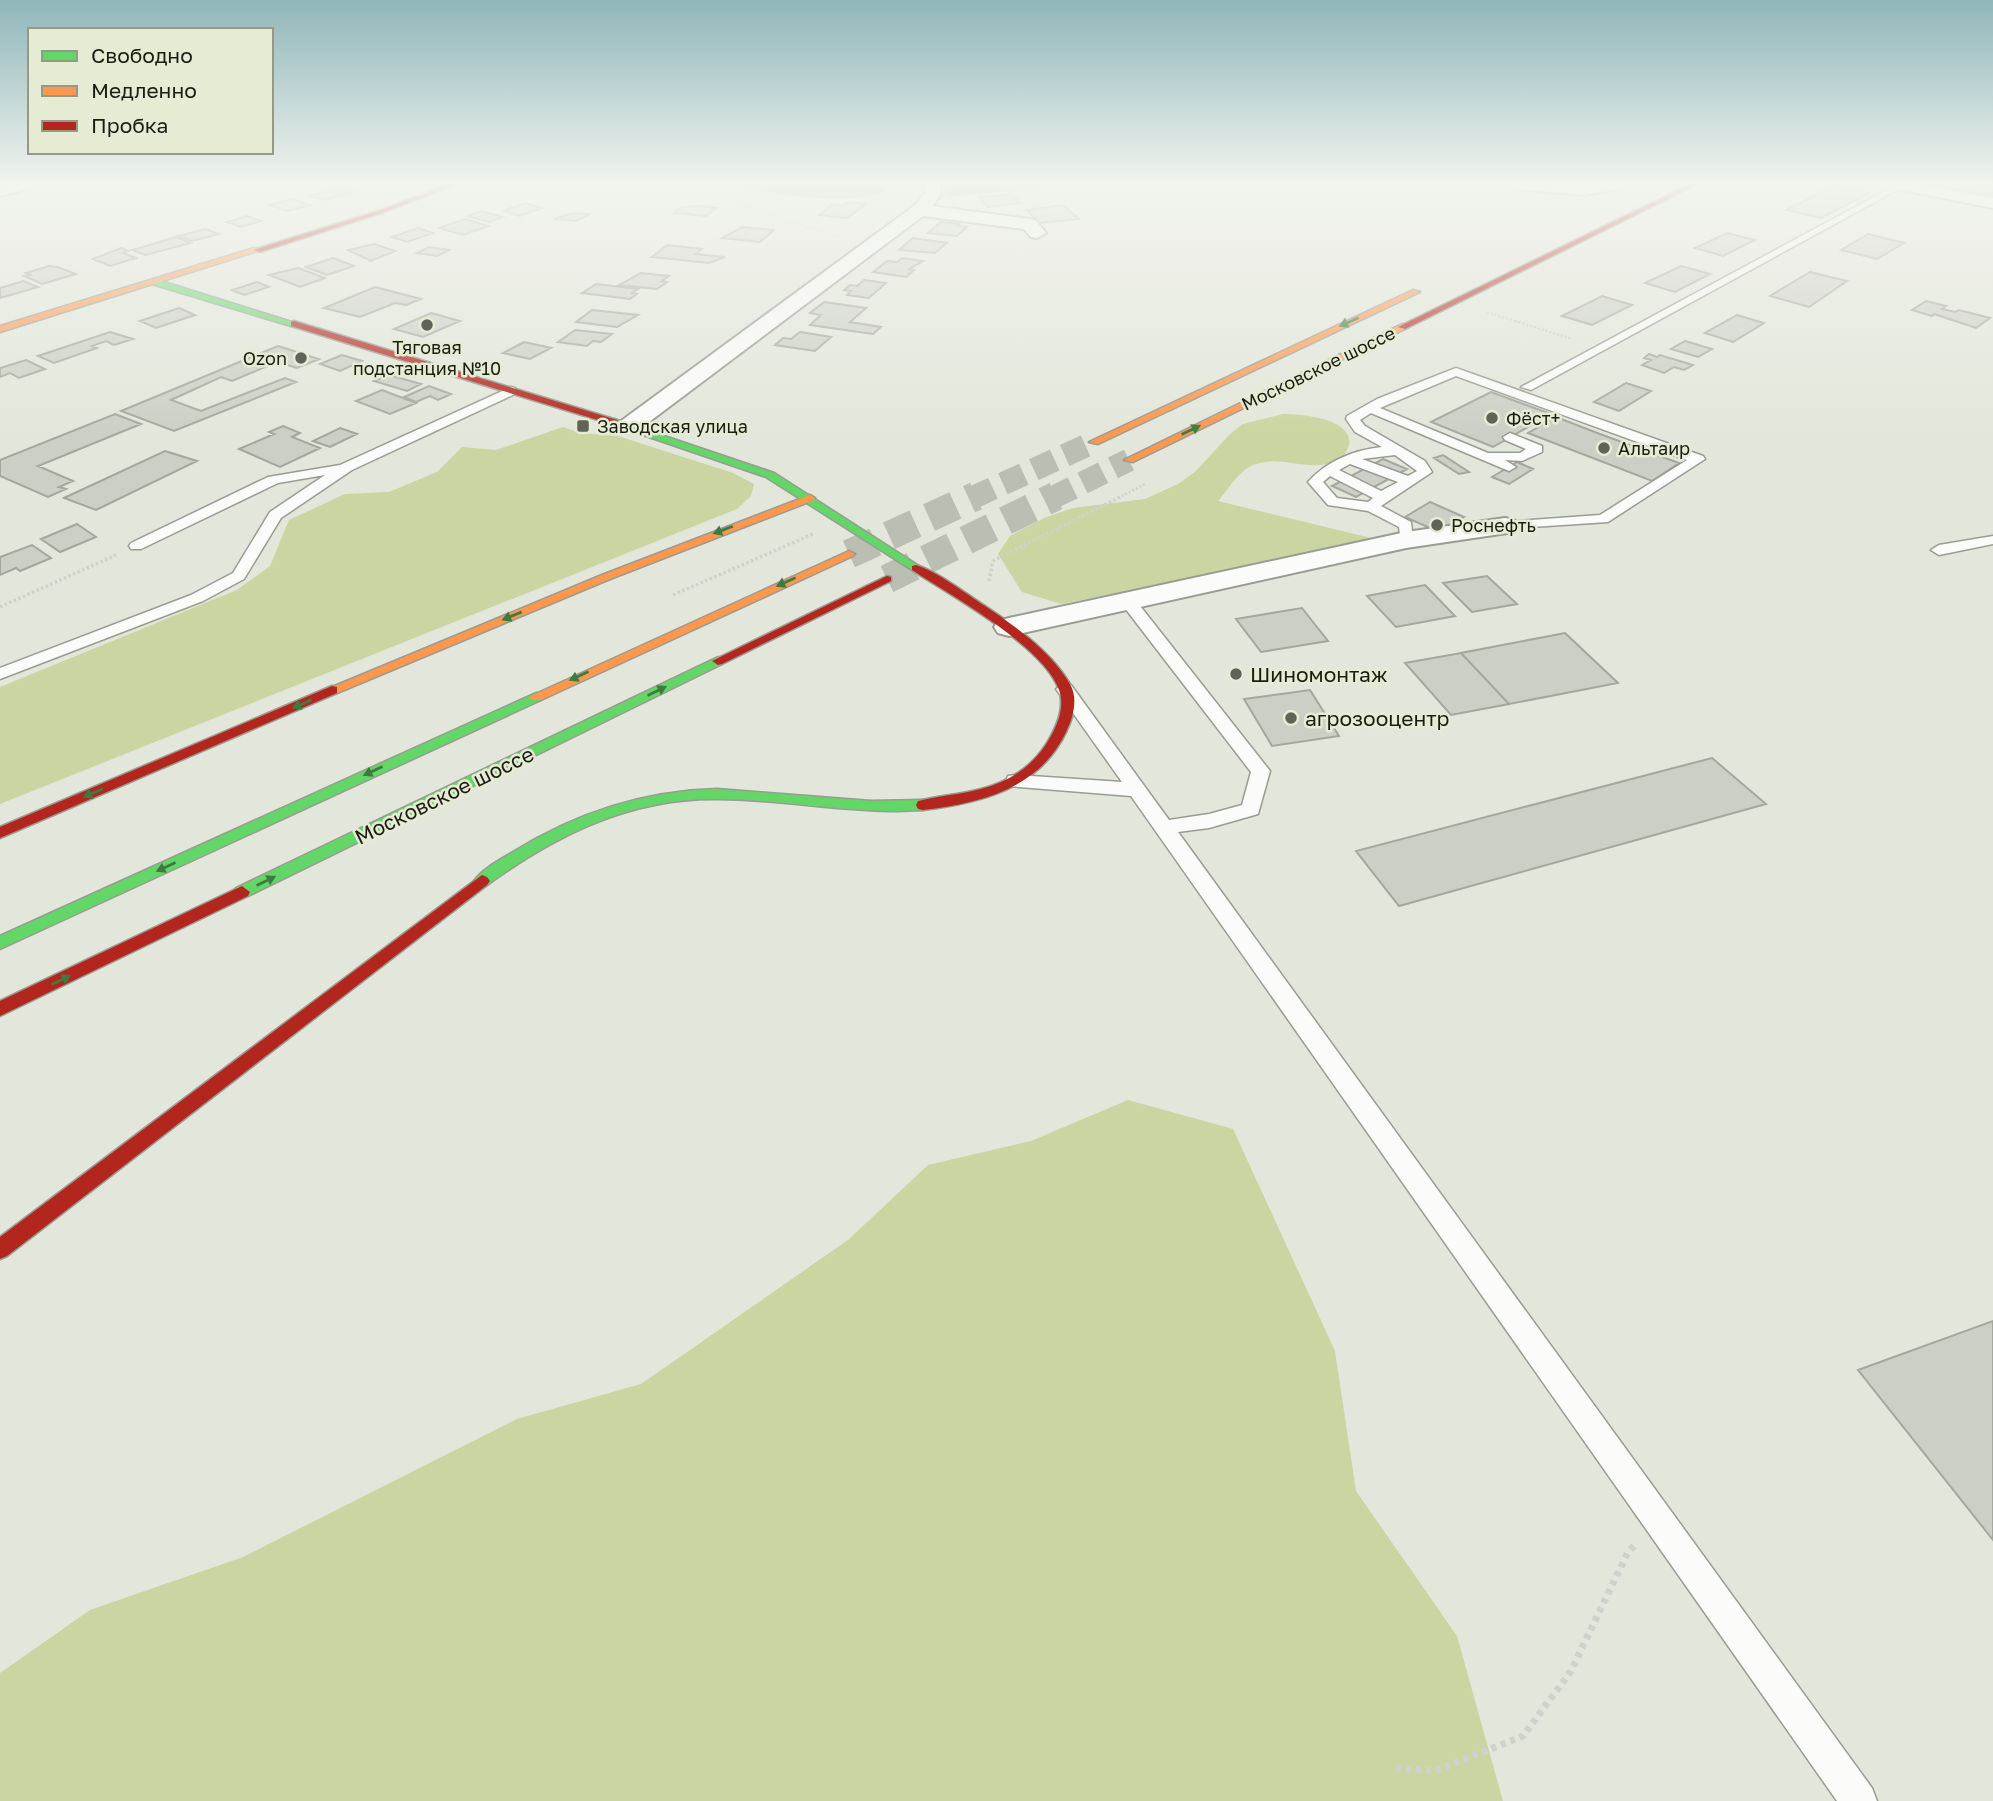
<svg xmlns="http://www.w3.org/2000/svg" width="1993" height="1801" viewBox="0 0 1993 1801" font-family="'Golos Text',sans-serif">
  <rect width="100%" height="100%" fill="#e3e6da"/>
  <path fill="#cad5a1" d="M1283,414C1300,414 1354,418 1349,445C1347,452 1343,457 1336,461C1311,473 1281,455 1256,464C1239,469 1229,489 1218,501L1383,541L1061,604L1022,592L998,554L1010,536L1044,518L1073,508L1145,499L1178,484L1196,471L1229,435L1243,424Z
    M563,427L580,433L618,436L733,473L754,484L751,496L737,509L0,804V687L237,590L270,566L289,520L345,494L389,492L437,472L462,447L496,450Z
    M1128,1100L1233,1129L1335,1351L1356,1491L1457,1636L1503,1801H0V1673L90,1610L243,1557L517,1419L641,1384L848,1240L928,1165L1031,1141Z"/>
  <path fill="#abb876" d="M672,184H874L883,186L885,192C836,210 762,189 711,184C698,183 685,184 672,184Z
    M945,184H1091L957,196L945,195Z"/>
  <path fill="#cccfc5" stroke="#a5a79e" stroke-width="2" d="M1952,184H1977L1993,188V195L1947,187Z
    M1835,185L1869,193L1821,218L1786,210Z
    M339,187L354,192L324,200L310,196Z
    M1011,194L1020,203L988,207L979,197Z
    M293,199L310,205L287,211L270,205Z
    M848,202L866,204L847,218L819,215L833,204L843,206Z
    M525,203L542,208L520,216L503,211Z
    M1063,205L1079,219L1039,223L1027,210Z
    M702,206L716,208L706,216L674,213L682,207Z
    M481,211L503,217L490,222L468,216Z
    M573,213L590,214L576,221L553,219Z
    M247,216L261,221L241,227L227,222Z
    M465,219L488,226L463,235L439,228Z
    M941,222L960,224L958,226L967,227L957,236L928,233Z
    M742,227L774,230L760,242L722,238Z
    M418,228L433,233L407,242L392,237Z
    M205,229L219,234L192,241L179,236Z
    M1727,233L1755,240L1723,256L1695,248Z
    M1868,234L1904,243L1877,259L1841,250Z
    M176,237L191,243L145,255L132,250Z
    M913,238L947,243L935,253L899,250Z
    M374,244L395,251L371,261L348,250Z
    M667,245L702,249L695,254L725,257L709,263L652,257Z
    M429,247L449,250L437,256L417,253Z
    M121,248L128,251L123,253L136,258L110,266L93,259Z
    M333,258L354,266L327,275L306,267Z
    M902,258L923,261L909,269L914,270L906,277L873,272L887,261L897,262Z
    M49,266L58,267L76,274L42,284L24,276L30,275L26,273Z
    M1681,266L1710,274L1675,292L1645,283Z
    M298,268L325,278L300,287L269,275Z
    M1810,272L1847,281L1809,307L1770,296Z
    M641,273L669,276L662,281L667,282L657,289L619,285Z
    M864,280L886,283L869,298L847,295L851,291L844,290L850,285L857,286Z
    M23,281L38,287L0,298V288Z
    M257,282L269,287L244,295L232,290Z
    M596,284L638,289L632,293L637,294L630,299L582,293Z
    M375,287L421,299L406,305L395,303L360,317L324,308Z
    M1602,296L1632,305L1592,325L1562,316Z
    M1926,301L1946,306L1942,309L1955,312L1959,310L1990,318L1976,328L1934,314L1932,316L1912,310Z
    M824,302L866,308L850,322L881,327L873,334L810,325L821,315L810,313Z
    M179,308L195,315L156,328L140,321Z
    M592,310L638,315L617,327L576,322Z
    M431,313L460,321L423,337L394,329Z
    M1737,315L1764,323L1733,342L1705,333Z
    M575,330L612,334L601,342L593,341L587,346L558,342Z
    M110,332L133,339L114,345L106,341L92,346L97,348L54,363L38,356Z
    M800,332L831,337L815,351L775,345L783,338L791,339Z
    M1685,341L1712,349L1698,357L1671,349Z
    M524,342L551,348L530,359L503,353Z
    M278,346L319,359L297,368L277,362L232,381L221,377L171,400L201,411L285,378L296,382L174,431L121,411Z
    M1649,354L1657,357L1660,355L1693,365L1684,370L1674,367L1664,373L1642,365L1651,360L1644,358Z
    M342,355L362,361L340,371L320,364Z
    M26,360L45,369L19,378L10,373L0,377V368Z
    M389,375L421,384L407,391L374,381Z
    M1626,383L1651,391L1619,411L1594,402Z
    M429,386L451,394L438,400L430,396L416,402L404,397Z
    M382,390L416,403L390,414L356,401Z
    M1491,392L1551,414L1493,447L1431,422Z
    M115,414L141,424L38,466L73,481L59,487L66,489L48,497L0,476V460Z
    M1556,417L1600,434L1679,463L1652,481L1528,433Z
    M283,426L300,433L292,437L320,448L280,467L239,449L274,434L269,432Z
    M340,428L357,434L330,447L313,441Z
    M165,451L197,461L96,510L64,498Z
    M1443,455L1469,472L1459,474L1434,458Z
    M1383,459L1407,469L1356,497L1332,486Z
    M1517,462L1533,469L1509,484L1492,477Z
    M1430,502L1464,517L1439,532L1405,517Z
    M77,524L96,537L60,552L41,539Z
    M32,545L51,558L20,571L16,568L0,575V557Z
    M1487,576L1517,604L1472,612L1443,583Z
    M1425,585L1455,616L1396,627L1367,596Z
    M1302,608L1328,641L1261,652L1236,619Z
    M1565,633L1618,683L1509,704L1461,653Z
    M1461,653L1509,704L1451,715L1405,663Z
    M1310,690L1339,736L1272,746L1244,699Z
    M1712,758L1766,804L1399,906L1356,851Z
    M1993,1321V1540L1858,1370Z"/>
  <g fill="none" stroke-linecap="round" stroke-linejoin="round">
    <path stroke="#bbbeb2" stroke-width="23" stroke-dasharray="23 11" stroke-linecap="butt" d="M972,498L1094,442
      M1052,498L1129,460"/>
    <path stroke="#bbbeb2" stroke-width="29" stroke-dasharray="29 15" stroke-linecap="butt" d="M849,554L976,496
      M887,579L1056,496"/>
    <defs>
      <path id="lane" d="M1898,184H1908L1531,390L1521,387Z
        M1456,368L1703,456L1705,459L1608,522L1500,529L1498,526L1500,523L1505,522L1600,515L1687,460L1456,376L1380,408L1488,453H1520L1526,449L1505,440L1503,437L1510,433L1542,446V452L1522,461L1505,460L1516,467L1509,471L1371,413L1360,420L1365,426L1425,461L1432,472L1381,506L1411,522L1413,540L1406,544L1401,543L1399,527L1368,511L1328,505L1308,482C1327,461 1354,450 1382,447L1355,432L1346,419L1347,416L1377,399ZM1395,455L1417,471L1408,476L1362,459ZM1350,464L1398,482L1381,491L1339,470ZM1330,476L1373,498L1368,502L1337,498L1323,482Z
        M511,387L515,388V394L352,470L281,518L244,579L203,601L0,679V668L191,595L233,573L270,512L325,475L278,483L141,549H131L129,546L131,543L268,477L340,465Z
        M1993,536V544L1939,555L1931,550L1939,545Z
        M1127,595L1133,597L1270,771L1258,814L1209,828L1178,832L1872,1788L1877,1801H1837L1131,796L1008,786L1006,781L1008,776L1015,775L1122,782L1056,689L1065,684L1071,685L1169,820L1209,814L1242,805L1251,772L1121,603L1119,600Z"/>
      <path id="street" d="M10,184H38L36,187L0,196V186Z
        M924,184H940L941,194L932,206L1029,219L1035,220L1046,233L1037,238L1031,237L1024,229L923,216L637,431H621L617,426L621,421L914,206L925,193Z
        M1509,184H1627L1625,187L1585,195L1517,189Z
        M1890,184H1921L1993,198V208L1898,189Z
        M1505,518L1514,520L1518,526L1514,532L1406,548L1009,636L998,633L994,627L998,621L1009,618L1406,532Z"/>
      <path id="fast" d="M152,280H158L298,324L291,326L152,284Z
        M614,419L774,473L922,568L912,570L766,477L611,424L609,422Z
        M718,657L722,658V664L248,896H236L234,892L236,888Z
        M536,693L541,694V700L0,949V936Z
        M717,789L871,801L923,800L930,805L923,810L897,811C837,811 777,799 717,799C630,798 556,835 487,885L482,887L474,881C482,869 500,860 513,852C576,813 643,791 717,789Z"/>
      <path id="slow" d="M254,248L261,250L0,332V326Z
        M1413,290L1420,292L1098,444L1089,442Z
        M1402,324L1406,327L1405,329L1133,462L1124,460Z
        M810,495L815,498L814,500L610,579L337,693H327L325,690L602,575Z
        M849,551L855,554L853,556L541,700H531L529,697Z"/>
      <path id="jam" d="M449,184H457L382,213L260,252L253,250L378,211Z
        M1690,184H1698L1405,329L1398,327Z
        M294,321L617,420L619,422L611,424L291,326V322Z
        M916,565C938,572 965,593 985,606C1014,625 1054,654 1071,686C1078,700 1073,718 1066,732C1039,789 981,803 923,810L918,809L916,805L918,801C946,794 974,794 1001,782C1022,773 1040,757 1051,736C1058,723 1065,706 1059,690C1045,647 950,595 912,570V566Z
        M887,576L891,577V581L722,664L718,665L712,661Z
        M332,686L337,687V693L0,838V827Z
        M482,875L487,877L490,881L487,885L7,1256L0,1259V1237Z
        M242,886L250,892L248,896L0,1016V1001Z"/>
    </defs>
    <use href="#lane" stroke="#9a9c93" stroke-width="3"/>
    <use href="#street" stroke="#9a9c93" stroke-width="4"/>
    <use href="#fast" stroke="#9a9c93" stroke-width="3"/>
    <use href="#slow" stroke="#9a9c93" stroke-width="3"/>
    <use href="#jam" stroke="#9a9c93" stroke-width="3"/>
    <path stroke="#d0d1cd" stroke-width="2" stroke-dasharray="2 2" stroke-linecap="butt" d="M497,184L692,189L722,196L777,218L841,237
      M1487,312L1521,323"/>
    <path stroke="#d0d1cd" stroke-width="2.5" stroke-dasharray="2 2" stroke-linecap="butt" d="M1515,321L1572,339
      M1118,498L1145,484"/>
    <path stroke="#d0d1cd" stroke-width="3.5" stroke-dasharray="2.5 2.5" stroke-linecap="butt" d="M989,581L993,561L1122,496
      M673,595L813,534
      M0,607L116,555"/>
    <path stroke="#d0d1cd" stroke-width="7" stroke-dasharray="5 5" stroke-linecap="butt" d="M1396,1768L1435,1771L1523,1736L1571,1671L1628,1552L1636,1544"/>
    <use href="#lane" fill="#fbfbf9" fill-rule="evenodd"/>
    <use href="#street" fill="#fbfbf9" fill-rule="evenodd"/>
    <use href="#fast" fill="#63d668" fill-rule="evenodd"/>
    <use href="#slow" fill="#ff974d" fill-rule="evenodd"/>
    <use href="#jam" fill="#b3261e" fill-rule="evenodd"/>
  </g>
  <defs><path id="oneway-solid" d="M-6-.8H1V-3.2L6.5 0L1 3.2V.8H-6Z" transform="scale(1.75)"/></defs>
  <g fill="#3f7a3e">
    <use href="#oneway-solid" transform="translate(1349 322) rotate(156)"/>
    <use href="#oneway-solid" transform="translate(1191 430) rotate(-26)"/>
    <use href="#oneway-solid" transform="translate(723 530) rotate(159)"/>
    <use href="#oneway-solid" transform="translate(786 582) rotate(156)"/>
    <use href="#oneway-solid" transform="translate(512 616) rotate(158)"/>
    <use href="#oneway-solid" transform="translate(579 676) rotate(155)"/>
    <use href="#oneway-solid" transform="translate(657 691) rotate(-26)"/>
    <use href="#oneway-solid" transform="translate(302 704) rotate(157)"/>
    <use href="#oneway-solid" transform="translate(373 771) rotate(155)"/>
    <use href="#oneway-solid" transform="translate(93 793) rotate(157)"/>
    <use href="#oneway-solid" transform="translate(166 867) rotate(155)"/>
    <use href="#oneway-solid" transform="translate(266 881) rotate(-26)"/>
    <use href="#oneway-solid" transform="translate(61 980) rotate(-26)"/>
  </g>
  <linearGradient id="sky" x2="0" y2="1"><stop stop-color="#8fb6ba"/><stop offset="0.42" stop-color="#f2f4ee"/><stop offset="1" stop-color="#f2f4ee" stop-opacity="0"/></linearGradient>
  <rect width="1993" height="436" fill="url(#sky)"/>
  <g fill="#616359" stroke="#e6ecd4" stroke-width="2.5">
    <circle cx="427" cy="325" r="7"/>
    <circle cx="301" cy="358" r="7"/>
    <circle cx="1492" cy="418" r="7"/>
    <rect x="576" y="419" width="14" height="14" rx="3.5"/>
    <circle cx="1604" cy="448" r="7"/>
    <circle cx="1437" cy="525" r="7"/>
    <circle cx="1236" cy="674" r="7"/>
    <circle cx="1291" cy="718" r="7"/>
  </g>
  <g text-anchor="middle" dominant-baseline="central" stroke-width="5" stroke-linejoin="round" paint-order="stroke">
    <g font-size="18" fill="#1b1d14" stroke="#e6ecd4" text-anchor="start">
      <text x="427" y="347" text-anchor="middle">Тяговая<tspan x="427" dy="21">подстанция №10</tspan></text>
      <text x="287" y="358" text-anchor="end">Ozon</text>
      <text x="1506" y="418">Фёст+</text>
      <text x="597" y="426">Заводская улица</text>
      <text x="1618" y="448">Альтаир</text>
      <text x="1451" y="525">Роснефть</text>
    </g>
    <g font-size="18" fill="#1b1d14" stroke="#e6ecd4">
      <text transform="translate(1318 368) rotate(-26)">Московское шоссе</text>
    </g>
    <g font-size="21" fill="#1b1d14" stroke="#e6ecd4" text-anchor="start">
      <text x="1250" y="674">Шиномонтаж</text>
      <text x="1305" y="718">агрозооцентр</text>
    </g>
    <g font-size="21" fill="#1b1d14" stroke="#e6ecd4">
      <text transform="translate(444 795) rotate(-26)">Московское шоссе</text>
    </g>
  </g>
  <rect x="28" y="28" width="245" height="126" fill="#e6ecd4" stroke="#959987" stroke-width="2"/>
  <rect x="42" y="51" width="35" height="10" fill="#63d668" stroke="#959987" stroke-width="2"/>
  <text x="91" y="63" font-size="21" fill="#1b1d14">Свободно</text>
  <rect x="42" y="86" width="35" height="10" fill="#ff974d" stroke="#959987" stroke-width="2"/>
  <text x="91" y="98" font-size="21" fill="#1b1d14">Медленно</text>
  <rect x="42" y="121" width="35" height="10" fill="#b3261e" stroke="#959987" stroke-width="2"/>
  <text x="91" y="133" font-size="21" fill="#1b1d14">Пробка</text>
</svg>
